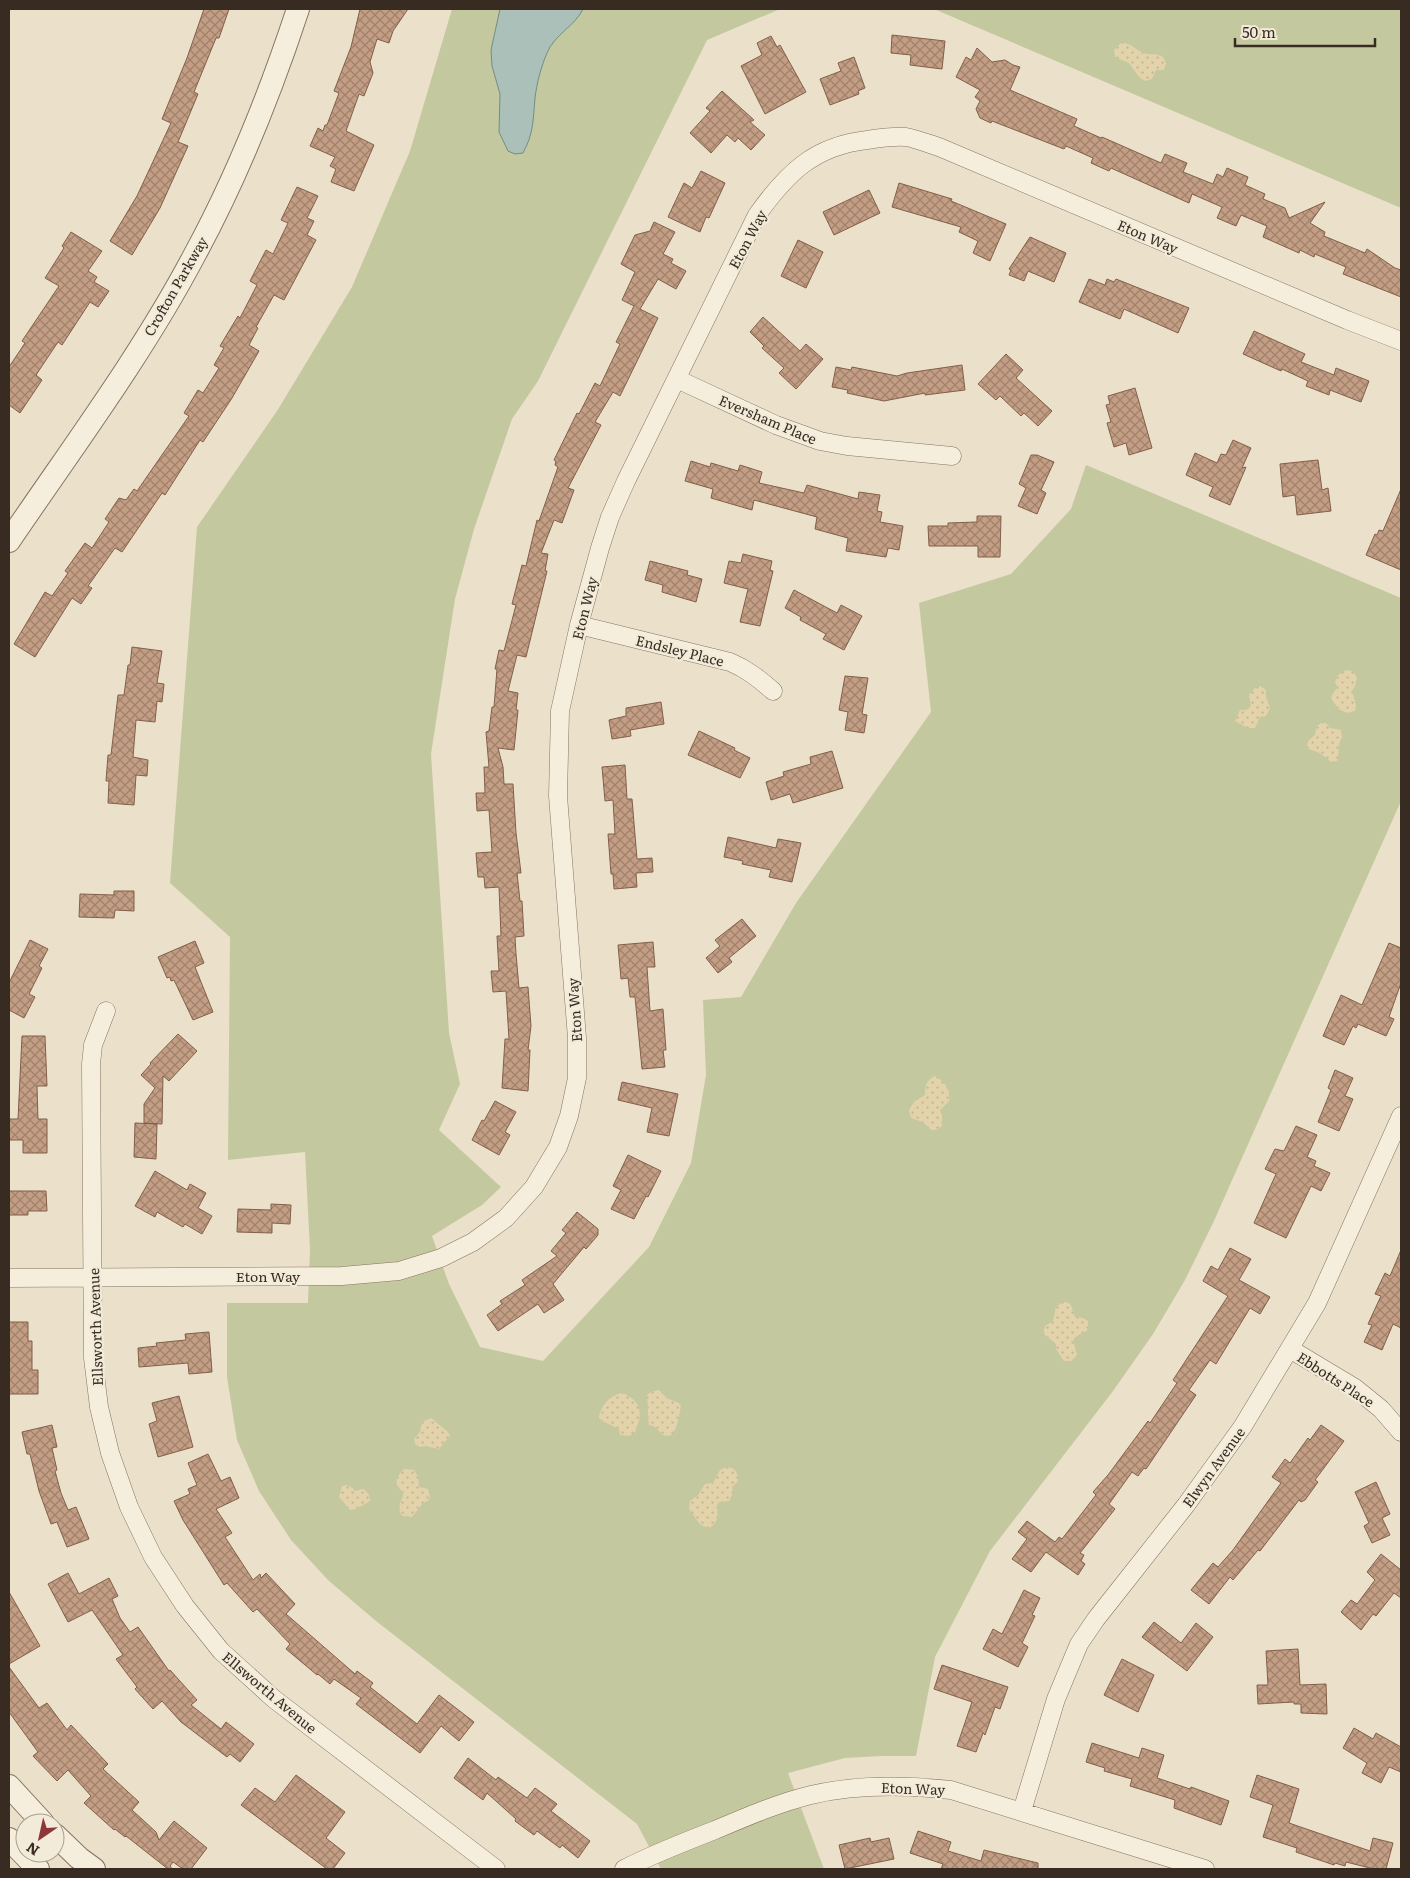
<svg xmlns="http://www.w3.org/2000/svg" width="1410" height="1878" viewBox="0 0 1410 1878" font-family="Literata,serif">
  <defs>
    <pattern id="sand-dots" width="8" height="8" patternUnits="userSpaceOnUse" patternTransform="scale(1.25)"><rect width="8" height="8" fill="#e3d3ab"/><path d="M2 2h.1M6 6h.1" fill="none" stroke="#c4b593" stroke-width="1.8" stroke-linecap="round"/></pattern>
    <pattern id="building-cross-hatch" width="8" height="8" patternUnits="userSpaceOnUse" patternTransform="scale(1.25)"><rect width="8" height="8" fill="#c49e84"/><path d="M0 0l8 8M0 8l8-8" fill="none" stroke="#a0816c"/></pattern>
  </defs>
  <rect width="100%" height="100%" fill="#ebe0ca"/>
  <path fill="#c4c89f" d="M452,9H780L707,40L538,381L512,419L474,529L455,599L431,754L449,1033L460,1084L439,1130L501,1187L482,1205L432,1236L449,1284L480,1347L543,1361L649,1247L691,1163L706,1075L703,1000L741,997L796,903L931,712L919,603L1011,574L1071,509L1086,465L1401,598V801L1213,1223L1185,1280L1153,1334L1113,1391L990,1551L935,1657L916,1756H881L845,1758L788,1773L824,1869H661L637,1824L376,1621L328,1580L291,1540L259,1491L237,1440L227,1377V1303H308L310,1250L305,1152L228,1160L230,937L170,883L197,527L277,411L352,287L410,151Z
    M934,9H1401V208Z"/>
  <path fill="url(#sand-dots)" d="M1122,42C1132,44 1136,50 1144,53C1149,56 1155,52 1163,57L1166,63L1164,70H1156L1152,79L1145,81L1139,77L1129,63L1115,57L1114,50Z
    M1346,670L1352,671L1357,677L1355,686L1352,691L1356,706L1355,711C1343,716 1337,708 1331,698L1333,693L1338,687L1335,683L1337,676Z
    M1260,686L1266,690V697L1270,708L1266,716L1260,717L1255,728H1248L1235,721L1240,710H1246L1251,706L1249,695L1255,688Z
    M1321,723H1326L1330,728L1341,730L1342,737C1337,745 1340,752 1337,761L1331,762L1320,753L1309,749L1307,745L1309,740L1315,735L1317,726Z
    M935,1076C945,1082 951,1090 949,1101L940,1110L942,1116V1126C929,1136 930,1125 920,1121C912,1118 911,1121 909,1110L914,1102L925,1095C925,1086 926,1080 935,1076Z
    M1063,1302C1074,1302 1071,1310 1075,1317L1083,1318L1088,1321V1329C1084,1334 1077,1334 1073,1340L1077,1355L1071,1361H1064L1056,1349V1344C1049,1337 1041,1337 1045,1326L1053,1321L1056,1307Z
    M658,1390C663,1392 663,1395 667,1398C673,1402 677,1400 681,1406C679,1413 677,1444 662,1434C657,1430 657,1426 649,1425C648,1421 648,1402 647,1395L651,1392Z
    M623,1393C642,1402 643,1414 635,1432L629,1436L620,1435L619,1429C612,1425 606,1424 599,1418C600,1406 611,1394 623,1393Z
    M431,1418L448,1432L450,1436L439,1449L425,1446L420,1447L415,1444L414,1439L420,1432L422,1422Z
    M727,1467C735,1468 738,1472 738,1481L732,1487L733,1493L729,1501L719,1502L717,1505C718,1515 719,1522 709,1528C697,1526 696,1516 689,1509L690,1501L698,1495L705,1484L713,1483L720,1470Z
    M404,1469L414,1470L418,1477L419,1487L428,1489L430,1497L428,1501L423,1503L412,1517L403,1516L400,1513C398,1501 404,1500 403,1491C392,1485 397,1476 404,1469Z
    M346,1485L353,1488L354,1491L364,1489L369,1495L370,1501L356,1509L350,1510L339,1497L342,1486Z"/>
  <path fill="#aac0b9" stroke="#728d86" d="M500,9H583C575,26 554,35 547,53C541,67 537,82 535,98C533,119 534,133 523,153L515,154L508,151L499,132L500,94L492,66L491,50Z"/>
  <path fill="url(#building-cross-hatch)" stroke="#825f49" d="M204,9H229L219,38H216L194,92L198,94L178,142L188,146L160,208L132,255L110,241L137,196L171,123L162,119L187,58Z
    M360,9H408L393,31L389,43L377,39L370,62L373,73L364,96L359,94L346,131L374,145L354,191L331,182L336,169L330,166L335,157L310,146L318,128L323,131L325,125H327L339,93L334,91L351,47Z
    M892,35L945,41L942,69L910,65L911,55L891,53Z
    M771,36L777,47L780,45L806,92L765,114L741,66L762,55L757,43Z
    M977,48L992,62L1005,60L1013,65L1020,67L1010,90L1077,119L1074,126L1101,138L1102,137L1161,163L1165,154L1187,163L1183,172L1213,184L1217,174L1223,177L1227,168L1248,177L1245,185L1265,194L1263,199L1285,208L1289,218L1325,202L1310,223L1325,232L1324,236L1365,253L1367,249L1395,268L1401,270V297L1343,274L1346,267L1315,254L1314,257L1300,250L1299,253L1263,237L1267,226L1241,215L1236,226L1217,218L1222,207L1192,194L1189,203L1111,168L1109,171L1091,163L1093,158L1066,146L1064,149L992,121L991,123L980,118L976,109L980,101L975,97L980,90L956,77L966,57L971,60Z
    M854,57L865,88L858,91L859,94L830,105L820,79L841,71L838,63Z
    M722,91L754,120L750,122L765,135L751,150L738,138L735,142L727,135L711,153L690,133L710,111L706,108Z
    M701,171L725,183L709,218L706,217L700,232L668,217L684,183L692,188Z
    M899,183L952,199L951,201L1006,224L990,261L973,253L978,241L959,232L961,227L892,207Z
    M297,187L318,196L307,218L314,221L307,235L316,240L284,300L274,295L256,327L258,328L249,345L259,351L232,398L203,442L200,440L165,495L162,493L122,552L115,548L88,586L92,588L81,604L72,598L35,657L14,644L45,592L52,596L68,573L65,571L85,543L92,548L109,522L105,519L119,498L126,500L134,489L137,491L189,416L184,413L198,390L203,393L219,368L214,365L224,348L220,346L238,316L240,318L257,285L250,281L266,250L273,254L288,223L281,220Z
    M869,190L880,213L834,235L823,212Z
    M654,222L675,232L663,254L673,259L671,263L686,271L676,289L658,279L640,309L658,318L620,396L613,392L595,422L601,425L568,488L574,490L562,523L554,520L541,553L548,554L545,571H547L526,657L517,655L508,691L518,693L516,710H518L514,750L498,748L503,767L504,784H513L516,833L521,873H517L520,901H522L524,936L515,937L516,954L519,988L528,987L531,1026L528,1050H530L528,1091L502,1088L505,1039H509L506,991L493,992L491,971H499L497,936H501L499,887L485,888L484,877H478L476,853L492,852L489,810L477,811L476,793H485L484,767H489L486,732L489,731L492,707H494L497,669H495L499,650L504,651L516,605L512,604L522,565L526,566L537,520L539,521L558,467L555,465L556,461L554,460L577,413L579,414L595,383L600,386L620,344L616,342L634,306L622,300L635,272L621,264L635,235L650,231Z
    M71,232L102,251L88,271L97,277L94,282L109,291L98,307L90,302L62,345L58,342L36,375L42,380L20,413L9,405V367L25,343L22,341L59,286L45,278L64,248L62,246Z
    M1030,237L1066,253L1054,282L1028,271L1024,281L1009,275L1011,270L1009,269Z
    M798,240L823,252L806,288L781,276Z
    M1089,279L1105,285L1107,279L1114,282L1116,279L1189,308L1178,333L1124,309L1120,319L1079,302Z
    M763,317L800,351L806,344L823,359L796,389L779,373L784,368L762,348L764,346L750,332Z
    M1254,331L1305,354L1301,362L1334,375L1336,368L1369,381L1361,402L1330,390L1329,395L1306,386L1308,381L1282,369L1281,371L1243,354Z
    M1006,354L1023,370L1016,378L1052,411L1038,426L1024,413L1021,416L1000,396L996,400L978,384Z
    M962,365L965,390L925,395V393L884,401L847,393L848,390L832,387L836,367L851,370L852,367L897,376L907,373Z
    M1135,388L1152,448L1129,455L1126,443L1114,447L1107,423L1111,422L1106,405L1110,404L1108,396Z
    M1233,440L1251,448L1242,468L1246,467L1230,505L1209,496L1213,487L1186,475L1195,453L1217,463L1221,454L1226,455Z
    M1031,455H1037L1054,462L1041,490L1046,493L1037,514L1018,506L1026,488L1019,484Z
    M1318,460L1322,490L1328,488L1331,511L1297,515L1295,495L1283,497L1280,464Z
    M691,461L710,467L711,463L738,471L740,465L762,472L759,483L804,493L807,485L858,499L859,492L880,495L877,511L882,512L880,522L903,526L899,550L888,548L886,557L846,551L848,538L815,529L817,517L754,500L752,510L711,498L713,489L685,481Z
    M1401,489V570L1366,555L1375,534L1377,535L1379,530L1383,531Z
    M977,516H1001L1000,557H978V546H929L928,526H948V523L977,522Z
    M743,554L772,561L770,570L773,571L760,626L740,622L748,589L724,583L729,561L741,563Z
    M650,561L688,571L687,575L702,579L696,602L662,592L663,585L645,580Z
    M794,590L837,613L841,605L862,616L844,650L823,639L826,634L800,620L801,617L785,608Z
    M132,647L162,651L157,683L164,684L162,702L157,701L155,722L136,720L133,757L148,760L147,776L136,775L134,805L108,803L109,781H106L108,755H111L118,695H124L128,665H130Z
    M845,676L868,678L862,714L867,715L864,733L845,730L848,712L839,710Z
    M661,702L664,724L630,730L631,736L612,739L609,720L626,716V708Z
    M699,731L735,748L734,750L750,758L740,778L688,755Z
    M832,751L843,788L793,803L790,794L771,800L766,782L784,776L783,772L811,764L810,757Z
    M625,765L627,799H632L637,859L652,858L653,872L636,873L637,887L614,889L613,874H611L608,834H615L613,800L605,801L602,767Z
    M728,837L776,848L778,839L801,843L792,882L769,877L771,870L742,864L743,861L724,857Z
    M114,891H134V911L115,910L114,918L79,917L80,894L114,895Z
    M742,919L756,936L729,958L732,962L718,973L706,958L720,946L715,940Z
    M30,940L48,949L39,966L42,968L29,994L35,997L24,1018L9,1010V983Z
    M195,941L204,963L195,967L213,1012L193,1020L174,980L171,981L170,977L167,978L158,957Z
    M653,942L655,967H647L650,1011L663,1009L666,1050H663L665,1067L642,1069L635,997H630L628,978L621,979L618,945Z
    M1389,943L1401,948V983L1389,1017L1394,1019L1386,1036L1358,1024L1356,1028L1353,1026L1344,1045L1323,1036L1341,995L1362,1005Z
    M178,1034L197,1051L169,1081L163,1076L162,1124L144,1123V1104L155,1088L141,1075L151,1064L150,1063Z
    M22,1036H45L47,1086H37L38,1119H47V1153H23V1140H9V1119H18Z
    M1335,1070L1353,1078L1345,1096L1353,1099L1339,1131L1318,1122L1331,1090L1328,1088Z
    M622,1082L678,1094L669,1136L647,1132L652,1108L618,1100Z
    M495,1101L516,1112L505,1132L510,1135L499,1155L472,1140L482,1120L484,1121Z
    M135,1123L157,1124L156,1159L134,1157Z
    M1296,1126L1317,1135L1307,1157L1316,1161L1314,1166L1330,1173L1321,1191L1311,1186L1286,1238L1254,1223L1276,1174L1265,1169L1275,1149L1284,1151Z
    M628,1155L661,1171L648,1197L646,1196L634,1219L611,1209L621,1190L613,1186Z
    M155,1171L187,1190L190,1184L206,1193L198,1208L212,1216L202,1234L185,1224L183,1227L157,1212L155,1217L135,1206Z
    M9,1191H46L47,1211H28V1215H9Z
    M271,1204L291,1205L290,1224L272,1223V1233L237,1232L238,1209L271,1210Z
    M577,1212L598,1229V1235L586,1249L584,1247L553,1284L564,1300L544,1313L538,1304L498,1331L487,1315L502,1304L500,1301L525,1285L522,1280L557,1256L551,1251L566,1233L562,1230Z
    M1230,1248L1251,1259L1239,1280L1270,1297L1260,1314L1250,1308L1216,1364L1210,1360L1189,1390L1196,1395L1146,1469L1144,1468L1138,1476L1132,1472L1109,1504L1115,1509L1080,1553L1084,1555L1081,1561L1085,1564L1078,1575L1046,1552L1031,1572L1012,1559L1027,1539L1018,1532L1027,1521L1055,1542L1059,1537L1062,1539L1096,1495L1093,1492L1108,1475L1148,1421L1150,1423L1177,1383L1173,1380L1228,1296L1203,1281L1211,1266L1218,1270Z
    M1401,1250V1328L1393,1324L1382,1350L1364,1342L1372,1325L1368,1324L1381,1296L1375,1294L1385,1273L1390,1276Z
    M9,1322H28V1341H32V1370H38V1394H9Z
    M209,1332L212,1372L189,1374L188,1363L139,1367L138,1348L157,1346L156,1343L186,1340L185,1334Z
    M179,1396L193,1447L158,1457L149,1424L157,1421L152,1403Z
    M52,1425L57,1447L52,1448L57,1470L55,1471L61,1493L68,1510L76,1507L89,1539L67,1547L57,1522L51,1524L39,1491L30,1454H27L22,1432Z
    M1321,1425L1344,1441L1315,1480L1318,1482L1305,1500L1301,1502L1299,1500L1260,1551L1258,1550L1233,1580L1230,1577L1209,1604L1191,1590L1213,1563L1218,1567L1233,1550L1281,1483L1272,1477L1285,1459L1290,1463L1308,1438L1310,1440Z
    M208,1454L221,1481L230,1477L239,1498L216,1509L232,1533L225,1537L253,1580L260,1574L261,1578L266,1573L295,1604L286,1614L355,1674L357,1671L373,1683L370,1687L417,1724L439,1695L474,1722L459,1741L441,1726L420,1753L356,1704L361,1698L334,1679L330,1684L318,1674L317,1675L286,1649L290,1644L257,1609L253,1612L227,1583L224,1585L183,1520L174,1501L190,1494L188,1489L197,1485L188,1463Z
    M1376,1482L1390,1514L1382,1518L1390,1535L1372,1543L1364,1526L1369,1523L1355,1492Z
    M1381,1554L1401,1570V1598L1394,1593L1376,1616L1373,1614L1361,1630L1341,1612L1351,1600L1357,1604L1375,1580L1367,1572Z
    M68,1573L79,1594L109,1578L118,1596L112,1599L120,1618L130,1632L138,1627L169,1671L170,1670L197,1700L191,1705L221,1729L226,1722L254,1744L240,1762L230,1754L227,1757L181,1722L162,1701L153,1709L135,1689L137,1687L116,1659L123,1655L92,1610L68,1622L48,1584Z
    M1024,1590L1040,1598L1032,1615L1035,1616L1022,1643L1028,1647L1018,1667L983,1649L993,1629L1002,1634Z
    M9,1592L40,1646L9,1664Z
    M1154,1622L1181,1643L1196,1623L1213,1637L1187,1671L1142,1637Z
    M1298,1649L1300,1685L1326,1684L1327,1714L1301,1713V1704H1294V1702L1258,1704L1257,1685H1268L1266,1651Z
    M1122,1659L1154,1675L1138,1712L1104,1695Z
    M942,1665L1008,1687L1000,1709L995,1707L985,1735L983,1733L976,1752L957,1746L972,1702L934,1689Z
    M9,1667L39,1708L47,1703L67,1730L71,1725L108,1764L103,1769L139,1802L132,1810L156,1832L159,1840L174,1821L207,1848L191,1869H183L173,1862L170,1866L172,1869H168L126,1836L125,1837L115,1829L114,1830L84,1803L91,1796L68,1770L57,1781L33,1756L38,1752L9,1712Z
    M1354,1728L1373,1739L1376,1733L1401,1747V1772L1389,1767L1381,1783L1362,1773L1367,1763L1343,1748Z
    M1092,1743L1139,1758L1142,1748L1164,1755L1157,1778L1190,1789L1191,1787L1229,1801L1221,1825L1174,1808L1175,1800L1130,1786L1132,1779L1104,1771L1105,1768L1086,1762Z
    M468,1758L496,1780L498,1777L527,1798L535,1788L557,1804L551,1811L590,1841L578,1858L562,1845L560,1848L537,1831L534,1835L515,1821L516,1819L487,1793L483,1800L454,1778Z
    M296,1775L345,1812L326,1838L345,1853L333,1869H327L241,1805L255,1788L275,1802Z
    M1257,1775L1299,1789L1289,1823L1370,1851L1373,1838L1393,1843L1386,1869H1374L1346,1862L1345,1866L1335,1863L1334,1865L1296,1852L1297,1848L1263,1837L1273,1805L1250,1797Z
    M918,1831L951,1842L948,1851L981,1861L984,1850L1038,1863V1869H941L943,1864L910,1853Z
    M870,1838L871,1842L889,1838L894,1859L845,1869L839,1845Z"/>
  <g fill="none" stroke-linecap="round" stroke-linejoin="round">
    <defs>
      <path id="minor" d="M677,379L776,425L820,441L847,446L952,456
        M579,625L730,662C747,669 759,679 773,691
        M106,1011L93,1045L91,1064L93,1358L99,1407L110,1453L129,1507L153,1557L185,1606L221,1651L274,1699L496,1869
        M9,1278L342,1276L399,1271L441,1258L473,1242L506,1218L534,1187L558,1147L569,1116L577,1078V1038L558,796L560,711L579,625L600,548L610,517L626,481L757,215C787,173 814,146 867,140C880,138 894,136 906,137C917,139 929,144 939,147L1347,320L1401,341
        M1290,1349L1355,1388L1381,1409L1401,1432
        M1022,1811L1056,1699L1079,1644L1096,1619L1186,1505L1243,1426L1317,1303L1401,1116
        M624,1869C653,1854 684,1842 715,1830C746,1817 778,1803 811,1795C857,1784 904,1785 951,1790L1205,1869"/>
      <path id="tertiary" d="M9,541C72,448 141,356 194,256C237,177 270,94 298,9
        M9,1786L43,1823
        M55,1835L79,1858L94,1869
        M9,1839L38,1869"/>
    </defs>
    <use href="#minor" stroke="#867460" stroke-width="19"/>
    <use href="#tertiary" stroke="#867460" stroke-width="24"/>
    <use href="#minor" stroke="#f6eedd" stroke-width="18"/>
    <use href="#tertiary" stroke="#f6eedd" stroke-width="22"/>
  </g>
  <g text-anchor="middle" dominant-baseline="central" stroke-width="4.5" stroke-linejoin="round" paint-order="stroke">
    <g font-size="14" fill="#382c22" stroke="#f3ebd9">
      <text transform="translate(1148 236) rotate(23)">Eton Way</text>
      <text transform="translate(747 239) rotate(-62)">Eton Way</text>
      <text transform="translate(175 286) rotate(-60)">Crofton Parkway</text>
      <text transform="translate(768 419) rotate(23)">Eversham Place</text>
      <text transform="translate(584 608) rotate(-76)">Eton Way</text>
      <text transform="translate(680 650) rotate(14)">Endsley Place</text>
      <text transform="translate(574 1010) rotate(-94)">Eton Way</text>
      <text x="268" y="1276">Eton Way</text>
      <text transform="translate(95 1327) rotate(-92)">Ellsworth Avenue</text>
      <text transform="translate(1336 1379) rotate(33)">Ebbotts Place</text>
      <text transform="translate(1213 1467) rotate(-54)">Elwyn Avenue</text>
      <text transform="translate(270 1692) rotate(40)">Ellsworth Avenue</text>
      <text transform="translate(913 1788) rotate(2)">Eton Way</text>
    </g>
  </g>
  <rect width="1410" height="1878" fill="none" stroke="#382c22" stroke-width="20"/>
  <g transform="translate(40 1838) rotate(214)"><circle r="24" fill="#f3ebd9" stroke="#a89f90"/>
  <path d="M0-4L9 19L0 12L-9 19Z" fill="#8e3739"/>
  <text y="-8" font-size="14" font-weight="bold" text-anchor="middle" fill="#382c22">N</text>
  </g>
  <path d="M1235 38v8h140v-8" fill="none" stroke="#382c22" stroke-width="2.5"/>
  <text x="1242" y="38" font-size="15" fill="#382c22" stroke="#f3ebd9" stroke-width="4" paint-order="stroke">50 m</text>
</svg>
